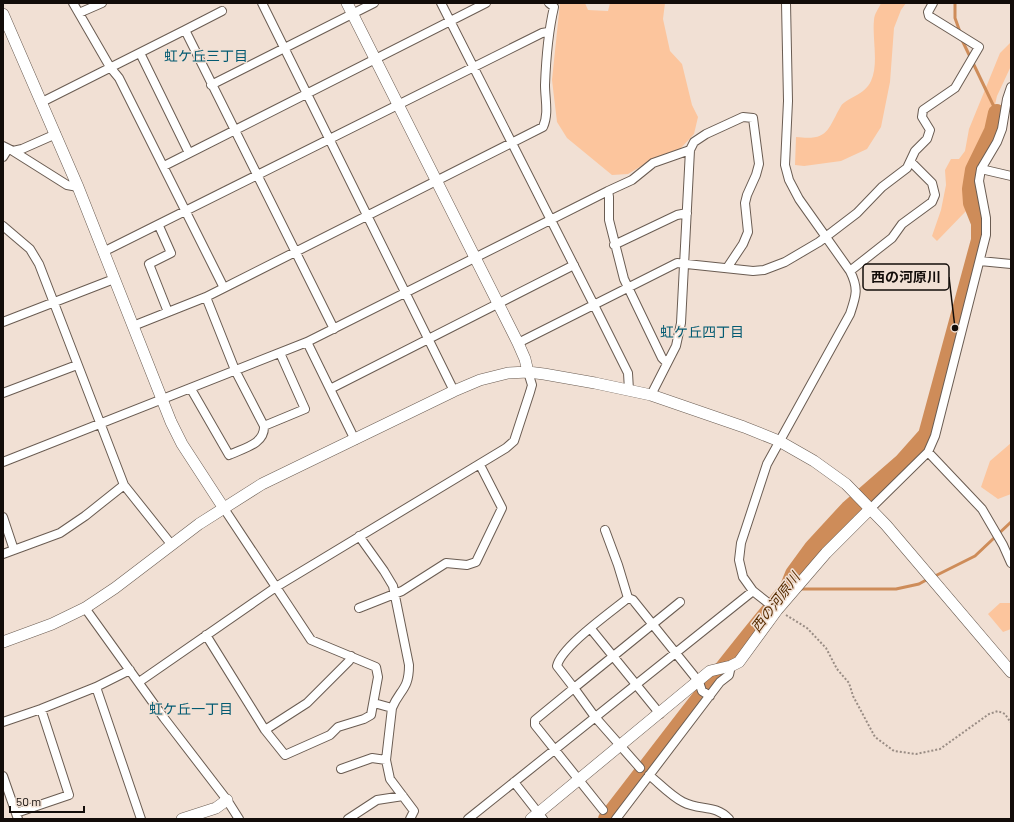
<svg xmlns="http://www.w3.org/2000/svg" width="1014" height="822" viewBox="0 0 1014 822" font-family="Barlow,'Noto Sans JP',sans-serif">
  <rect width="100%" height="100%" fill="#f1e0d4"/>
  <path fill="#fcc59d" d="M560,3H585L588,10L608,11L610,3H665L663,19L670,51L682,64L692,105L698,117L694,134L681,148L653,159L628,174L612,175L567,138L557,122L552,80Z
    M881,3H906L901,10L894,28L890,82L881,127L867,149L841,161L804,166L795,165L796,137C829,141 827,130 841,106C846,98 865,95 871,81C879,64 872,38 874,20C874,14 879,8 881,3Z
    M1011,42V66L997,96L987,139L972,169L968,209L937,241L932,236L941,210L946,185L945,170L951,159H959L965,151L969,129L1000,53Z
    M1011,443V494L998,499L981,487L990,461Z
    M1000,603H1011V629L1003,632L988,614Z"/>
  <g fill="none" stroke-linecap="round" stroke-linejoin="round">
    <path stroke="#ce8c59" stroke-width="3" d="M955,3V18L960,32
      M962,40L997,113L1003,110
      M933,577L975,556L1011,522
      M799,589H896L919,584L928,579"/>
    <path stroke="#ce8c59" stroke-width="18" d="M607,819C667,742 725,663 788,589L794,574L813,548L849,509L903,462L927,435L980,240V223L972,203L971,189L974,170L993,131L997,113"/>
    <defs>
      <path id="street" d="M73,3L110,67L119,78L224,288
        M262,3L454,391
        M441,3L594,305L628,373L629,390
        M79,13L102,3
        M185,30L222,11
        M140,53L189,153
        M211,85L374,3
        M42,102L185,30L334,329
        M3,146L13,151L22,149L56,134
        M13,151L67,185L78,187
        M3,157L8,149
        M164,166L486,3
        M981,169L1011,176
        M608,191L632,180L653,163L690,150
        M3,226L30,249L39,264L124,485L171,544
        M159,226L171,253L149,264L168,312
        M614,245L677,215L687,213
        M103,252L542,33L548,32
        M980,261L1011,264
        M850,271L892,238L902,224L932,202L935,195L932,183L911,162
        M3,322L114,279
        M133,326L206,297L543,127C549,114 545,99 545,85C546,58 548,33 554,7L549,3
        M307,342L355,440
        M518,343L677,263L753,271L764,270L785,262L819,242L857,213L882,187L907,168L915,151L927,139L930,130L922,117L923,110L955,88L979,47L929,16L928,12L933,3
        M191,389L229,455C244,448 265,444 264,426L235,370L206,297
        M330,389L574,265
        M3,393L77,365
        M651,395L676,346L681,323L690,150L694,142L706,134L743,117L753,118L759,164L756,175L747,195L745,203L748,232L743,244L727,268
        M264,426L305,409L280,353
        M928,452L982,509L1003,545L1011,563
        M3,462L307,342L608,191L609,197V220L624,279L662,358L667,363
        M870,509L928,452L935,436L986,235V218L979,181L981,169L997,142L1002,129L1007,99L1011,87
        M3,517L14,550
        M605,530L618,565L628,598
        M359,536L384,571L393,586L409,665C409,690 400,689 392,708L386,760L390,779L414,811L410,819
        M3,554L60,533L85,516L124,485
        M628,598C611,612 561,647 557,666L574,688L680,602
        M628,598L633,600L699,682L702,691L710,696
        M85,608L164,718L227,800L239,819
        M359,608L402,591L446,563L467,565L476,562L502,508L480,465
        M777,610L753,591L743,577L739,560L741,543L767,464L850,314C856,296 859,289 850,271L799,199L789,180L785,165L788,101L786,3
        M591,629L660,714
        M206,635L265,730L285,755L330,735L338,727L364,719L371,715L378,677L376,667L311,640L223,507
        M139,682L276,587L506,448L514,441L530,392L532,385L528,372
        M96,687L141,819
        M374,703L392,708
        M3,722L41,709L96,687L130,670
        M265,730L307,703L349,661L351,656
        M341,769L372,758L386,760
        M649,775C660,784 671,796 683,802C700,811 715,804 729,819
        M3,776L18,819
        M514,782L543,819
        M603,810L535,725V720L574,688L595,717L640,768
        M16,813L69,795L41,709
        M348,819L377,800L403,796
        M468,819L753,591
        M616,819L720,682L729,675L731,666"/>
      <path id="secondary" d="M347,3L518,343L525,359L528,372
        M3,14L78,187L171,422L182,444L223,507
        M3,642L52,624L85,608L115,588L199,524L262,484L454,391L480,380L508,373L528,372L544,374L595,383L651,395L744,427L779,441L814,461L846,484L886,525L1011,672
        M182,819L216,808L227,800
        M531,819L710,671L731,666L739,662L777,610L826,553L870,509"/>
    </defs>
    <use href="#street" stroke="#6a5c52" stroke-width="10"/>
    <use href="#secondary" stroke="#6a5c52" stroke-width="12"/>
    <path stroke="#998c84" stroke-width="2" stroke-dasharray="2 2" stroke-linecap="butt" d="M786,615L807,628L826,648L837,669L849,683L853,696L875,737L894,751L916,754L940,749L989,714L998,711L1005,714L1011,723"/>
    <use href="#street" stroke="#fff" stroke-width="8"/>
    <use href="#secondary" stroke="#fff" stroke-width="11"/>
  </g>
  <g text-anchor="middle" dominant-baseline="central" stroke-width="3" stroke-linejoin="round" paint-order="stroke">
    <g font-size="14" fill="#035a71" stroke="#f1e0d4">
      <text x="206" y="55">虹ケ丘三丁目</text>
      <text x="702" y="331">虹ケ丘四丁目</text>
      <text x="191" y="708">虹ケ丘一丁目</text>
    </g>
    <g font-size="14" font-style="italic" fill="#592e03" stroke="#f1e0d4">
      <text transform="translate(775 602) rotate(-53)">西の河原川</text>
    </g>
  </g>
  <path fill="none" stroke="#120c09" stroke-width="1.5" d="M955 328L949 277"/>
  <circle fill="#120c09" stroke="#f1e0d4" stroke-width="1.5" cx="955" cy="328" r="4"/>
  <rect fill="#f1e0d4" stroke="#120c09" stroke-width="1.5" x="863" y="264" width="86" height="26" rx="4"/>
  <g font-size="14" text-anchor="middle" font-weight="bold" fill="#120c09">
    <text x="906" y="282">西の河原川</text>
  </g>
  <rect width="1014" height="822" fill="none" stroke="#120c09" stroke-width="8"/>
  <path d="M10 806v6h74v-6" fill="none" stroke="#120c09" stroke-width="2"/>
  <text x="16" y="806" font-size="12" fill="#120c09" stroke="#f1e0d4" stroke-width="3" paint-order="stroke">50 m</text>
</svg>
